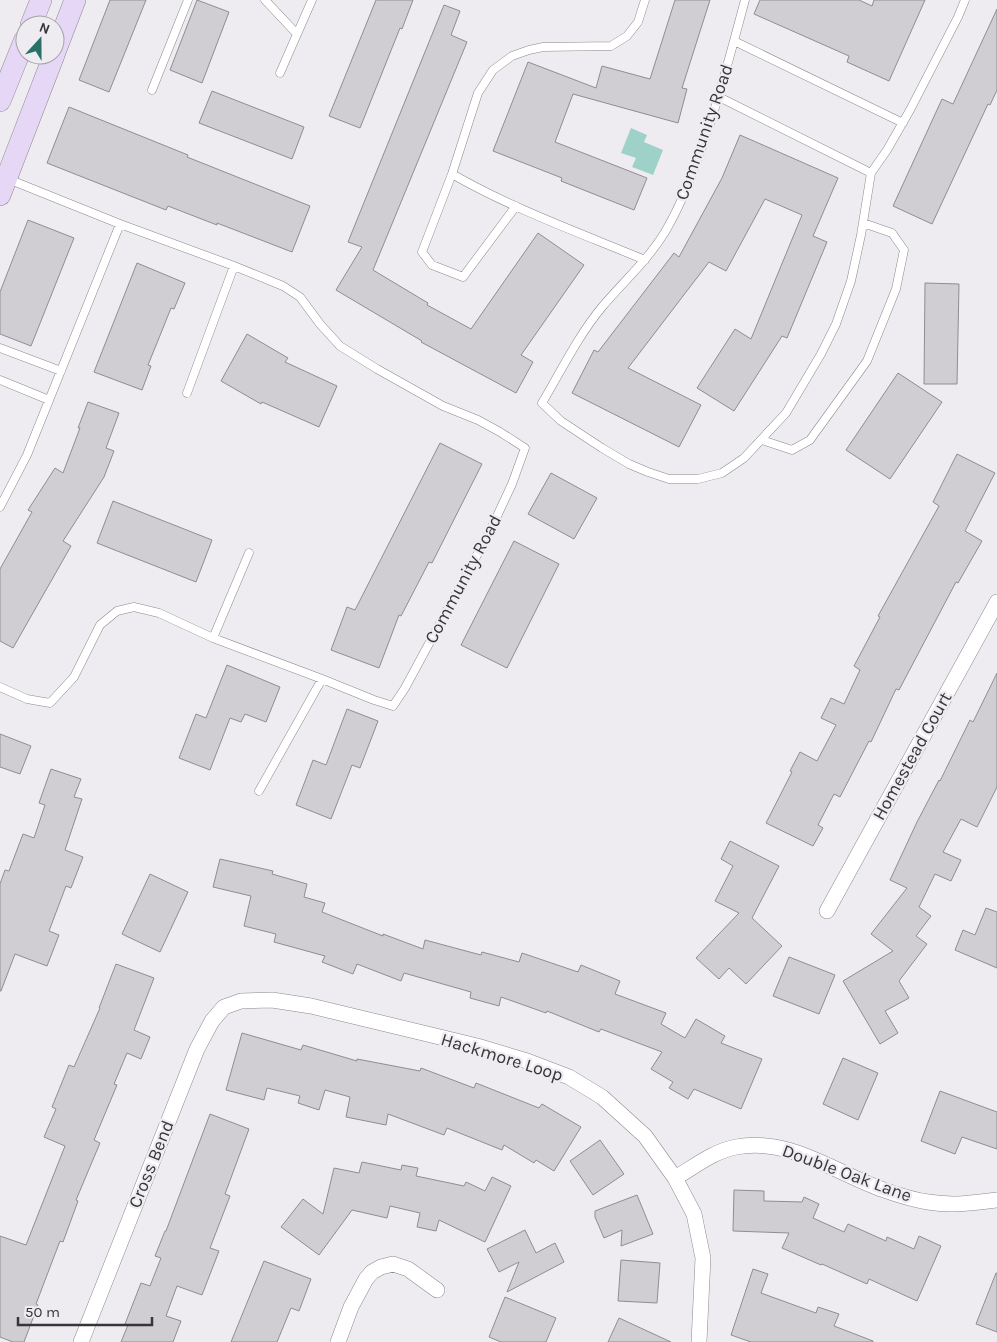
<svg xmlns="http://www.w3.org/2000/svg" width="997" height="1342" viewBox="0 0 997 1342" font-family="Karla,sans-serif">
  <rect width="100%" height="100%" fill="#eeecf1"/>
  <path fill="#9ed2c9" d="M631,128L647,135L644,142L663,150L653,175L632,167L636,158L621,153Z"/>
  <path fill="#d0ced3" stroke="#8f8d92" d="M110,0H146L109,92L79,80Z
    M197,0L229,12L202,83L170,70Z
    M376,0H413L402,29L400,28L360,128L329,116Z
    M675,0H710L682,88L687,89L678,123L573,94L555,142L647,178L634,210L561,181L562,178L493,151L528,62L596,88L602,66L650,79Z
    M760,0H859L872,6L874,0H925L889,81L847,62L849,56L754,14Z
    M444,5L460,11L451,35L467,42L373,270L428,303L427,305L471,329L538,233L584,265L521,355L533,362L516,393L421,342L422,341L336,290L362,247L348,242Z
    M997,9V90L990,105L988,104L932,224L893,206L942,99L953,104Z
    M212,91L304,127L292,159L199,123Z
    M69,107L188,155L187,157L310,206L292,252L217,223V225L168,206L166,210L47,163Z
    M740,135L838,178L813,236L827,242L787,338L782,336L734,411L697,388L735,329L751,339L802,215L765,199L726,271L709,262L628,368L701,405L679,447L572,393L594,350L598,352L674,253L679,257L722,178Z
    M28,220L74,238L31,346L0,334V292Z
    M137,263L185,283L174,309L171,308L159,338L148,365L151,366L142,390L94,372Z
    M925,283L959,284L957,384H924Z
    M247,334L288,358L285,362L337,386L319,427L262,402L261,404L221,381Z
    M898,373L942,402L890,479L846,450Z
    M88,402L119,413L106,448L114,451L104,477L63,541L71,546L13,648L0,641V569L32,512L28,510L55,468L63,473L80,428H78Z
    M440,443L482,464L432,563L429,562L401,616L399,615L379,668L331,650L347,607L355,610Z
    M957,454L995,473L965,531L982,541L958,583L956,582L899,690L896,689L871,742L869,741L840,797L834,794L818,825L823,828L813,846L766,823L792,772L790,771L800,752L817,761L836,725L821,718L831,698L844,704L860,670L854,666L880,617L878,616L939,506L933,502Z
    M551,473L597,498L574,539L528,514Z
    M113,501L212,540L196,582L97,543Z
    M514,541L559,564L507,668L461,645Z
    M227,665L280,687L266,722L245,714L241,722L230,718L210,770L179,758L196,714L206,718Z
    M997,673V787L977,827L961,819L943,852L961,860L951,881L935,874L919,907L931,916L916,936L927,944L899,981L909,998L885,1011L898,1033L880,1044L843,981L893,951L871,934L907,888L890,880L917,822L939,780L940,781L970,720L973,722Z
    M347,709L378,721L360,768L352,765L331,819L296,805L313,760L326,765Z
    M0,734L31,746L20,774L0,767Z
    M51,769L81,779L74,797L82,799L65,850L83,857L71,888L66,886L49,931L59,935L47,966L15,954L1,991H0V884L5,870L9,871L23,834L34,838L45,805L39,803Z
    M730,841L779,866L752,918L782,946L746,984L729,968L719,979L696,958L739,913L715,901L733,866L721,859Z
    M220,859L273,871L272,874L307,884L304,897L325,903L322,912L383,936V934L423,949L425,940L481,955L482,952L519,962L522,953L578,972L581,965L620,981L615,994L666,1013L661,1024L685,1038L696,1019L725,1036L721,1043L762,1059L741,1109L694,1089L688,1099L669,1088L673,1082L651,1069L662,1052L601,1029L599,1032L547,1011L546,1013L501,997L499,1006L470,998L471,992L404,973L401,981L357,964L353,974L322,962L325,956L274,942L276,934L244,926L251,896L213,887Z
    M150,874L188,892L160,952L122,934Z
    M986,908L997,912V968L955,950L963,930L975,935Z
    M789,957L835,975L819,1014L773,996Z
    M116,964L154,978L134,1030L150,1037L141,1059L127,1053L114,1084L117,1085L94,1140L100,1143L76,1200L78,1201L63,1242L60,1241L36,1304L38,1305L24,1342H13L0,1337V1236L26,1245L65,1146L44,1137L56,1109L52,1107L69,1065L74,1067L100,1008H99Z
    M242,1033L301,1050L303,1045L357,1061V1059L420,1071L421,1068L474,1088L476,1083L539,1108L542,1104L581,1127L554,1171L536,1160L534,1163L504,1145L502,1150L447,1128L444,1135L388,1114L386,1125L346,1117L350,1097L325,1090L319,1110L298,1103L300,1096L267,1088L264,1100L226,1090Z
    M843,1058L878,1073L858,1120L823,1104Z
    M940,1091L997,1112V1149L962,1137L955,1154L921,1141Z
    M210,1114L249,1129L225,1194L230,1196L210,1248L219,1251L202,1295L177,1286L166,1316L181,1321L173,1342H121L128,1325L125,1324L141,1283L150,1286L161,1258L155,1256L165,1231H166Z
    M600,1140L624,1174L593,1195L570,1161Z
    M362,1162L401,1170L402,1165L418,1168L416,1176L464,1186L466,1182L485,1191L492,1177L511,1186L485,1242L439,1220L436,1231L417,1227L420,1213L390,1206L387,1218L352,1210L319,1255L281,1227L303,1199L323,1214L334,1168L359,1173Z
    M734,1190L764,1191V1201L802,1202L804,1197L819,1204L813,1218L844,1232L848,1224L886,1241L887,1237L914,1249L919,1236L941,1246L917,1301L869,1279L867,1284L822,1264L821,1265L782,1248L789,1233L733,1231Z
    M637,1195L653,1234L621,1246L622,1230L604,1238L595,1217V1211Z
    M525,1230L536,1253L555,1243L564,1262L507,1292L519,1262L499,1272L487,1249Z
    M621,1260L660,1263L657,1303L618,1301Z
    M264,1261L311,1279L299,1311L291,1308L277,1342H231Z
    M753,1269L768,1274L761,1293L816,1313L818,1307L839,1314L834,1326L873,1341V1342H751L731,1335Z
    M996,1273H997V1332L976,1324Z
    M505,1297L556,1318L546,1342H501L489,1337Z
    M619,1318L671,1342H608Z"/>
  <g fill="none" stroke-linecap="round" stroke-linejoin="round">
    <defs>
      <path id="lane" d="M265,0L297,34
        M645,0L638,22L627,36L611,46L543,47L529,50L512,56L493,70L478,93L452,174C513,209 580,233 645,260
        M745,0C732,48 720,95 704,142C693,173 682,203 665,232C648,260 623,282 602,307C578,336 561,371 542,403L561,421L602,448L629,464L648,472L669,479H698L722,473L744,458L786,413L821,354L836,324L851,281L861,235L871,173L887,150L910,110L958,17L965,0
        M734,41L903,123
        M280,73L312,0
        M152,90L188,0
        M719,97L871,173
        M452,174L422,252L432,265L463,277L516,206
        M0,348L61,371
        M0,380L49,400
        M187,393L234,266
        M762,440L792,450L810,440L867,361L896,289L904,250L892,233L863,223
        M0,507L27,455L120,224
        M213,638L249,553
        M0,687L27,699L50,703L74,677L100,625L117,611L134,607L159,613L213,638L322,679L374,700L393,706L405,688L491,529L512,484L525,448L500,432L478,420L443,406L377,369L340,346L320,324L300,297L283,286L234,266L120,224L8,179
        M259,791L322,679"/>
      <path id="street" d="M827,911L997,602
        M675,1178C694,1167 714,1151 736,1147C790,1137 835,1173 884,1190C898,1195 914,1200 928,1202C951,1206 975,1203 997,1200
        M81,1342L197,1049L212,1021L224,1007L241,1001L272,1000L311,1006L477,1046L527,1061L569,1077L602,1097L645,1136L675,1178L694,1214L703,1258L699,1342
        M338,1342L351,1307L366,1279L372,1272L381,1267L393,1264L408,1269L437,1290"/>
      <path id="secondary" d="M31,25L41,0
        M55,52L75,0
        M0,101L25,39
        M0,195L54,55"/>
    </defs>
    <use href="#lane" stroke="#8b898e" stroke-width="9"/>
    <use href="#street" stroke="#8b898e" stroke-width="16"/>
    <use href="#secondary" stroke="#8b898e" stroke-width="22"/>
    <use href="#lane" stroke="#fff" stroke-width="8"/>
    <use href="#street" stroke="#fff" stroke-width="15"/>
    <use href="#secondary" stroke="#e6d7f7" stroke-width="21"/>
  </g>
  <g text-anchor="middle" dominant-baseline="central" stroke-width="4.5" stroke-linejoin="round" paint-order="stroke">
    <g font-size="18" fill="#363537" stroke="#eeecf1">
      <text transform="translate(704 132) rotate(-71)">Community Road</text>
      <text transform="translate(463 579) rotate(-62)">Community Road</text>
      <text transform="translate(912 756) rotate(-61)">Homestead Court</text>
      <text transform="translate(502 1057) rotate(17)">Hackmore Loop</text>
      <text transform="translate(151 1164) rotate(-68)">Cross Bend</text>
      <text transform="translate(847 1173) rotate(20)">Double Oak Lane</text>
    </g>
  </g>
  <g transform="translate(40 40) rotate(21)"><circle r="24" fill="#eeecf1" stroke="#a4a3a7"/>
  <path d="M0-4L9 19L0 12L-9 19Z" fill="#297067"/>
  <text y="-8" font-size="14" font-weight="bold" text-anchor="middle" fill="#363537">N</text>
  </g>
  <path d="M18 1317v8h134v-8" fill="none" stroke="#363537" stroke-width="2.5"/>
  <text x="25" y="1317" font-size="15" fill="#363537" stroke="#eeecf1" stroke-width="4" paint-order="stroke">50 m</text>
</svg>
